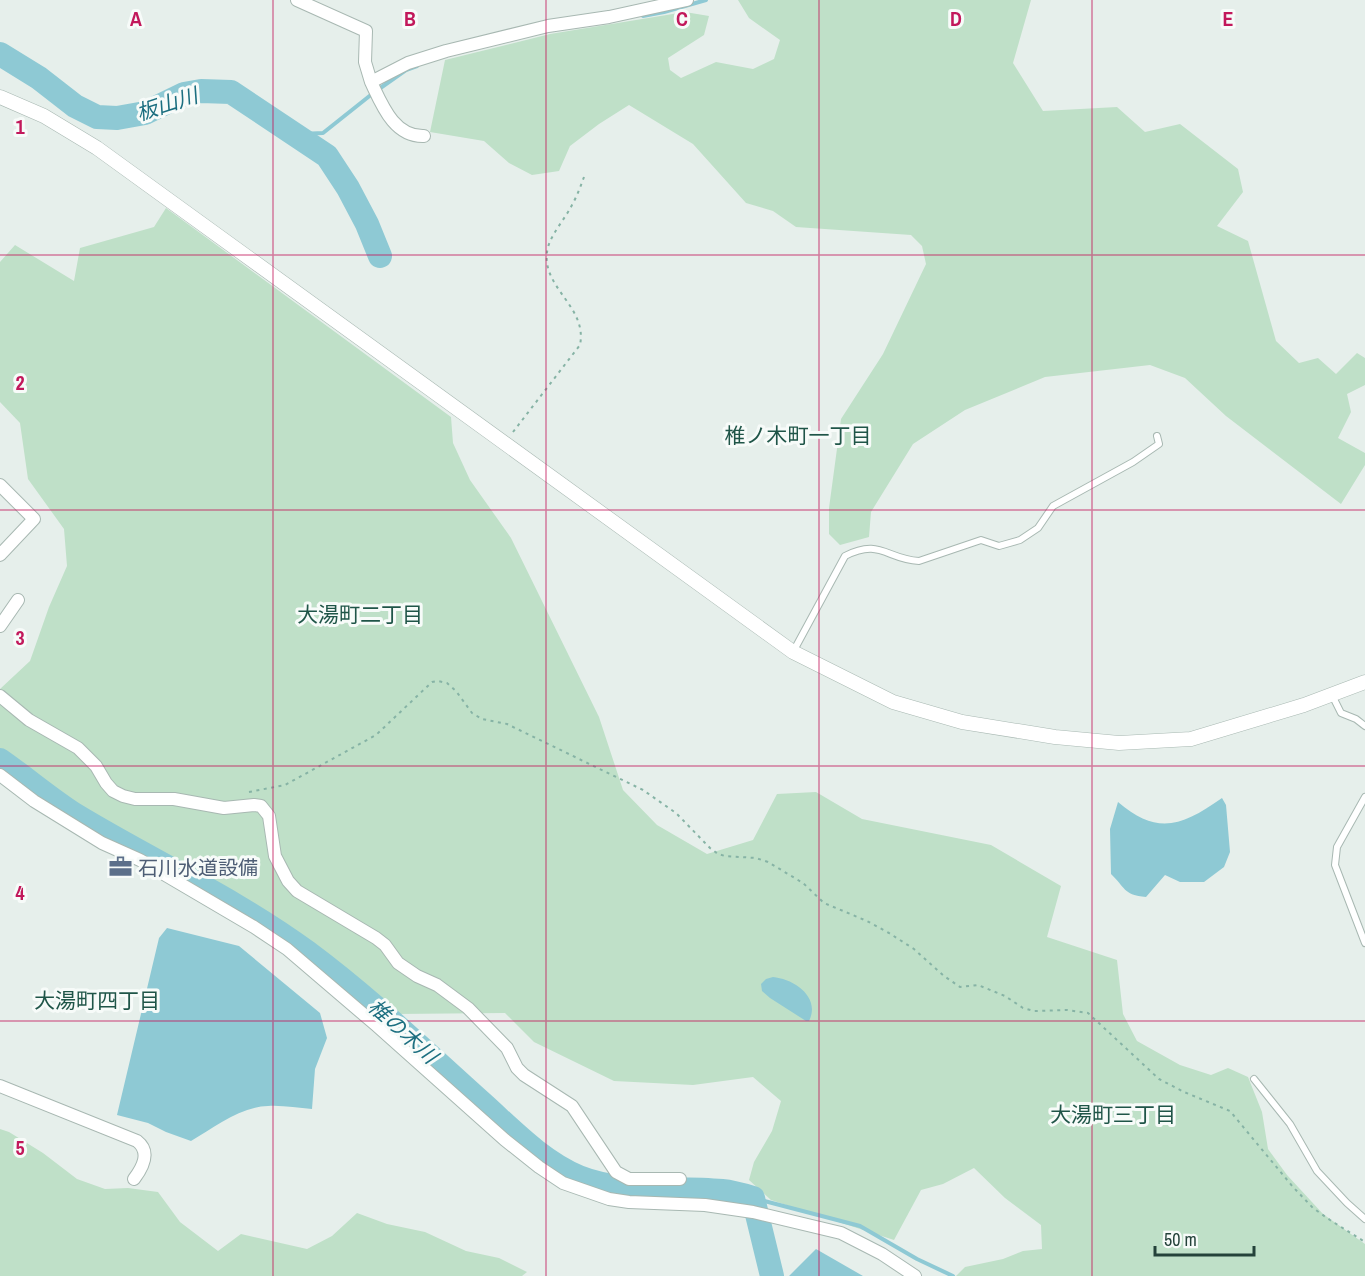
<svg xmlns="http://www.w3.org/2000/svg" width="1365" height="1276" viewBox="0 0 1365 1276" font-family="'Archivo Narrow','Noto Sans JP',sans-serif">
  <rect width="100%" height="100%" fill="#e6efeb"/>
  <path fill="#bfe0c8" d="M738,0H1031L1013,63L1043,111L1117,107L1145,132L1180,124L1238,169L1243,192L1217,226L1248,241L1276,341L1299,363L1318,358L1336,374L1357,353L1365,358V385L1347,394L1351,412L1338,438L1365,453V465L1341,504L1226,416L1185,378L1150,365L1045,377L965,410L913,444L871,512L869,537L840,545L829,534V508L841,419L883,354L926,264L922,246L911,235L796,227L773,211L746,203L693,144L629,105L599,124L570,146L559,171L532,175L509,163L484,141L430,132L445,60L550,34L685,12L709,16L704,35L668,58L670,70L681,78L716,62L753,69L774,59L780,40L749,18Z
    M166,208L451,417L453,443L470,480L511,538L599,717L623,790L657,825L707,854L753,840L777,794L816,792L862,819L991,845L1061,886L1047,937L1117,960L1123,1014L1137,1041L1180,1065L1211,1075L1228,1068L1248,1077L1262,1112L1268,1149L1287,1175L1323,1214L1365,1244V1276H956L965,1267L1003,1259L1023,1251L1042,1249L1041,1225L1005,1198L974,1168L943,1184L921,1190L894,1240L771,1200L749,1180L754,1162L772,1131L781,1101L753,1077L693,1085L614,1081L534,1042L505,1013L395,1014L247,904L152,848L93,818L33,777L0,757V689L30,661L49,607L67,566L64,529L28,479L20,423L0,402V262L15,245L74,281L80,248L154,227Z
    M0,1129L9,1132L43,1153L77,1179L105,1189L128,1188L158,1192L180,1222L218,1251L241,1234L307,1249L332,1236L357,1213L387,1224L425,1232L466,1251L499,1258L527,1272L522,1276H0Z"/>
  <path fill="#8ec9d4" d="M1222,798L1226,805L1230,852L1224,867L1204,882H1180L1165,875L1146,897C1123,895 1125,887 1111,874L1110,829L1118,802C1158,836 1182,826 1222,798Z
    M167,928L239,946L320,1013L327,1038L315,1069L312,1109C297,1108 282,1105 268,1106C239,1107 215,1127 191,1141L166,1132L148,1123L117,1115L159,938Z
    M773,977C794,979 821,997 809,1021H806L770,998L762,991L761,984L766,979Z
    M816,1249L863,1276H789Z"/>
  <g fill="none" stroke-linecap="round" stroke-linejoin="round">
    <path stroke="#8ec9d4" stroke-width="4" d="M643,16L664,12L706,0
      M379,89L406,70L417,66
      M276,121L301,134L323,133L372,94
      M753,1198L860,1226L917,1259L953,1276"/>
    <path stroke="#8ec9d4" stroke-width="24" d="M0,54L39,78L75,106L97,117L117,118L145,113L184,94L201,91L231,92L327,156L348,188L367,224L380,256
      M0,760C26,778 50,799 77,816C153,862 235,899 307,952C369,998 424,1051 482,1103C511,1129 542,1162 579,1177C624,1195 675,1186 722,1191C733,1192 743,1195 753,1198L772,1276"/>
    <defs>
      <path id="service" d="M793,652L845,556C880,538 886,559 919,561L981,540L999,546L1020,540L1038,528L1053,506L1133,462L1159,444L1157,436
        M1332,695L1341,713L1356,719L1365,726
        M1365,797L1337,847L1335,865L1365,943
        M1254,1079L1290,1124L1317,1171L1347,1203L1365,1219"/>
      <path id="minor" d="M297,0L366,31L365,62L371,82L408,63L446,51L548,26L609,17L687,0
        M371,82C382,105 394,137 424,136
        M0,485L34,519L0,555
        M0,626L18,600
        M0,696L29,720L78,748L96,766L106,783L113,791L123,796L135,799H174L224,808L254,805L261,806L269,816L275,856L288,881L297,891L376,938L385,945L398,963L417,976L437,985L468,1008L507,1048L517,1068L524,1075L572,1106L616,1172L629,1179H680
        M0,775L34,801L102,843L140,860L254,927L287,949L376,1025L505,1140L539,1167L563,1183L609,1199L629,1202L705,1205L753,1212L841,1233L882,1254L915,1276
        M0,1086L137,1141C151,1152 143,1167 134,1179"/>
      <path id="tertiary" d="M0,97L44,116L97,148L793,652L893,702L962,722L1055,737L1119,743L1191,739L1304,705L1365,682"/>
    </defs>
    <use href="#service" stroke="#a8b8b2" stroke-width="8"/>
    <use href="#minor" stroke="#a8b8b2" stroke-width="14"/>
    <use href="#tertiary" stroke="#a8b8b2" stroke-width="15"/>
    <path stroke="#86b3a5" stroke-width="2" stroke-dasharray="3 4.5" stroke-linecap="butt" d="M513,432L580,345C588,305 538,287 548,247C553,231 566,218 573,203C578,194 581,185 584,177
      M249,792L285,785L376,735L432,682L438,681L447,683L456,691L472,713L482,719L507,724L643,790L676,813L710,848L718,854L725,856L756,858L768,862L803,883L824,903L867,921L889,933L914,949L944,976L960,987L978,985L1005,996L1023,1008L1034,1011L1067,1010L1088,1013L1159,1079L1184,1092L1230,1111L1293,1187L1313,1208L1330,1220L1365,1242"/>
    <use href="#service" stroke="#fff" stroke-width="6"/>
    <use href="#minor" stroke="#fff" stroke-width="12"/>
    <use href="#tertiary" stroke="#fff" stroke-width="14"/>
  </g>
  <path fill="none" stroke="#c2185b" stroke-width="1.5" stroke-opacity="0.55" d="M273,0V1276M546,0V1276M819,0V1276M1092,0V1276M0,255H1365M0,510H1365M0,766H1365M0,1021H1365"/>
  <defs>
    <symbol id="office-bare" viewBox="-9 -9 18 18"><path d="M-6-3h4V-5.5h4V-3h4V5H-6ZM-1-4.5V-3h2v-1.5ZM-6 0V1H6V0Z" fill="#5c6f8a" stroke="#f7fbf9" stroke-width="2.5" paint-order="stroke"/></symbol>
  </defs>
  <g fill-rule="evenodd">
    <use href="#office-bare" x="104" y="850" width="33" height="33"/>
  </g>
  <g text-anchor="middle" dominant-baseline="central" stroke-width="6" stroke-linejoin="round" paint-order="stroke">
    <g font-size="20" fill="#4e5e75" stroke="#f7fbf9" text-anchor="start">
      <text x="138" y="867">石川水道設備</text>
    </g>
    <g font-size="21" font-style="italic" fill="#1c6f80" stroke="#f7fbf9">
      <text transform="translate(167 104) rotate(-18)">板山川</text>
      <text transform="translate(403 1031) rotate(42)">椎の木川</text>
    </g>
    <g font-size="21" fill="#1f5548" stroke="#f7fbf9">
      <text x="798" y="435">椎ノ木町一丁目</text>
      <text x="360" y="614">大湯町二丁目</text>
      <text x="97" y="1000">大湯町四丁目</text>
      <text x="1113" y="1114">大湯町三丁目</text>
    </g>
  </g>
  <g font-size="20" text-anchor="middle" font-weight="bold" fill="#c2185b" stroke="#f7fbf9" stroke-width="6" stroke-linejoin="round" paint-order="stroke">
    <text x="136" y="26">A</text>
    <text x="410" y="26">B</text>
    <text x="682" y="26">C</text>
    <text x="956" y="26">D</text>
    <text x="1228" y="26">E</text>
    <text x="20" y="134">1</text>
    <text x="20" y="390">2</text>
    <text x="20" y="645">3</text>
    <text x="20" y="900">4</text>
    <text x="20" y="1155">5</text>
  </g>
  <path d="M1155 1246v9h99v-9" fill="none" stroke="#24423a" stroke-width="3"/>
  <text x="1164" y="1246" font-size="18" fill="#24423a" stroke="#f7fbf9" stroke-width="4.5" paint-order="stroke">50 m</text>
</svg>
